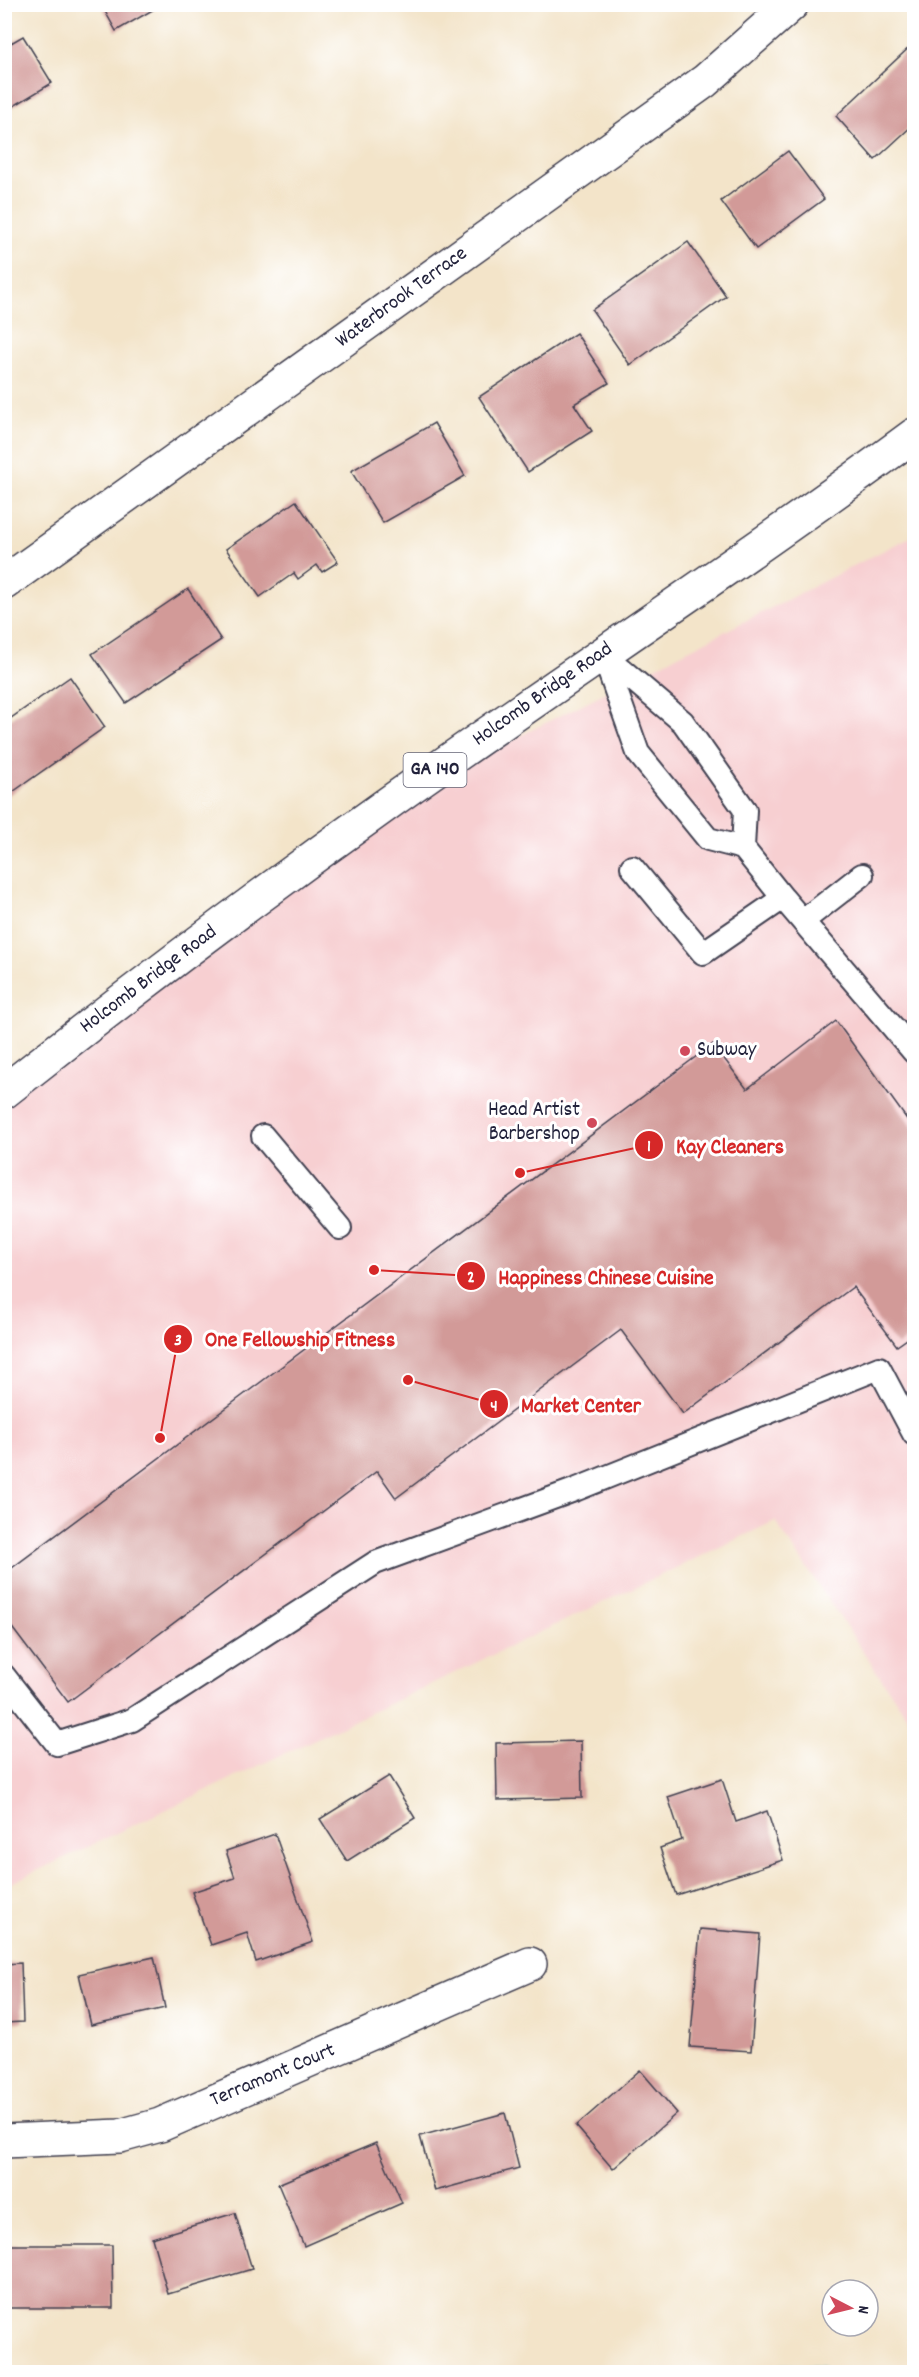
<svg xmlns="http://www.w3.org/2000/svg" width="919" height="2377" viewBox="0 0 919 2377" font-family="Dekko,sans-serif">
  <rect width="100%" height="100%" fill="#fff"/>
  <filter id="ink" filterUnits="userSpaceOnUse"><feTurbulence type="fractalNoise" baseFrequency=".0167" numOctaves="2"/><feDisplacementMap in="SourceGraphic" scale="12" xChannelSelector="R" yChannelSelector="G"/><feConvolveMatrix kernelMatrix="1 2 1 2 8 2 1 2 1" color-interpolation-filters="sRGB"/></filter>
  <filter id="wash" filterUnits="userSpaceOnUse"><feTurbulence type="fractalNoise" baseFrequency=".008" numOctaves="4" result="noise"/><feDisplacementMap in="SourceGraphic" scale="24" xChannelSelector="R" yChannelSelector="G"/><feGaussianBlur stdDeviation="1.35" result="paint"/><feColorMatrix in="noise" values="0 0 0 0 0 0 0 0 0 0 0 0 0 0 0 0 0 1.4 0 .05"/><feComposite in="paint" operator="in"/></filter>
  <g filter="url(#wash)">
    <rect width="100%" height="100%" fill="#f3e4c9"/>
    <path fill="#f7cfd1" d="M914,535V1727L775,1521L5,1886V1086L365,815Z"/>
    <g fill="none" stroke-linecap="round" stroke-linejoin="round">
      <path stroke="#46b4c0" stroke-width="12" d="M774,2372L784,2370L821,2372"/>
    </g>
    <g id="blocks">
      <path fill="#d29a98" d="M101,4H163L116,31Z
        M23,36L52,83L4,112V47Z
        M914,43V124L875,160L836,116Z
        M788,151L824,199L756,249L721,201Z
        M688,242L726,296L630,365L592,310Z
        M576,333L609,383L574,404L592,431L528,472L479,397Z
        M434,423L465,476L383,523L351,471Z
        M296,501L338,562L322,572L317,565L298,579L294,573L260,597L226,549Z
        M188,589L221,640L126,703L92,654Z
        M70,677L105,727L7,796L4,792V723Z
        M836,1021L914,1129V1334L897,1346L853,1287L683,1414L621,1330L396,1498L377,1471L68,1702L4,1617V1574L713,1044L747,1089Z
        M581,1741L582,1798L497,1800L496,1743Z
        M389,1776L415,1818L347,1861L320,1819Z
        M722,1779L736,1822L767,1811L783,1860L676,1895L660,1848L682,1840L668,1797Z
        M275,1834L313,1942L256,1962L247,1933L211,1945L192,1892L235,1878L226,1851Z
        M700,1929L760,1934L751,2051L690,2047Z
        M154,1957L165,2008L91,2025L79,1974Z
        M21,1963L23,2022L4,2023V1964Z
        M640,2070L677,2113L613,2169L576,2126Z
        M505,2113L519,2168L435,2191L420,2136Z
        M376,2143L402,2203L304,2246L278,2184Z
        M235,2213L252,2269L168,2294L152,2238Z
        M4,2245H112L113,2308H4Z"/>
    </g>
  </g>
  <g filter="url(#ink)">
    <use href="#blocks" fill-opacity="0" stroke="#413f50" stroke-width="1.5"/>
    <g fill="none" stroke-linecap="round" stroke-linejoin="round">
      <defs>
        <path id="service" d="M603,654L638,753L708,839L743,848L783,898
          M603,654L683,722L745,810L743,848
          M632,867L703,953L783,898L914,1052
          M803,921L862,875
          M263,1136L340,1228
          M4,1676L57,1744L132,1720L375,1563L577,1489L879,1368L914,1434"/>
        <path id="minor" d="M4,583L705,81L792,4
          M4,2141L120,2136L160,2125L530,1964"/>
        <path id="primary" d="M4,1092C128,994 254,899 383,807C559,681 741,563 914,435"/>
      </defs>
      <use href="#service" stroke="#413f50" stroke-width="26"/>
      <use href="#minor" stroke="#413f50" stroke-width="36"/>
      <use href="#primary" stroke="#413f50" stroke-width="36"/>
      <use href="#service" stroke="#fff" stroke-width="22"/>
      <use href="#minor" stroke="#fff" stroke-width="33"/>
      <use href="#primary" stroke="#fff" stroke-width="33"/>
    </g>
  </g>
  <g fill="#d1495b" stroke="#fff" stroke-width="2">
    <circle cx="685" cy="1051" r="6"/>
    <circle cx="592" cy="1123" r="6"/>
  </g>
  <g text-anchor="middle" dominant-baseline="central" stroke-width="6" stroke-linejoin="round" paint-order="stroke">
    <rect fill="#fff" stroke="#646476" stroke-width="1.5" x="403.5" y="753" width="63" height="34" rx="4.5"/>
    <g font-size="20" font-weight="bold" fill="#22223b">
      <text x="435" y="770">GA 140</text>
    </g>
    <g font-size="21" fill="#22223b" stroke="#fff">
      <text transform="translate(402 298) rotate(-36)">Waterbrook Terrace</text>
      <text transform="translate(543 695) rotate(-35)">Holcomb Bridge Road</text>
      <text transform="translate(149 980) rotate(-37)">Holcomb Bridge Road</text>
      <text transform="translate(273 2076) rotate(-23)">Terramont Court</text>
    </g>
    <g font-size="21" fill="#22223b" stroke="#fff" text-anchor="start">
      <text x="697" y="1051">Subway</text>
      <text x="580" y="1111" text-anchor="end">Head Artist<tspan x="580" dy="24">Barbershop</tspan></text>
    </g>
  </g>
  <path fill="none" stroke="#d62828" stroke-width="2" d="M520 1173L649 1145M374 1270L471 1276M160 1438L178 1339M408 1380L494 1404"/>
  <g fill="#d62828" stroke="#fff" stroke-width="2">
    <circle cx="520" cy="1173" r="6"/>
    <circle cx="374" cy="1270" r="6"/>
    <circle cx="160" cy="1438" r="6"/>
    <circle cx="408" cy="1380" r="6"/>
    <circle cx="649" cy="1145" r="15"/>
    <circle cx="471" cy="1276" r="15"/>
    <circle cx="178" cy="1339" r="15"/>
    <circle cx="494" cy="1404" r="15"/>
  </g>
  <g font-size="18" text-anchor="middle" font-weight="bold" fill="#fff">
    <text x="649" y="1151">1</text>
    <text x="471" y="1282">2</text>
    <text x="178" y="1345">3</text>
    <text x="494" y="1411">4</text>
  </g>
  <g font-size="22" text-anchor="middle" font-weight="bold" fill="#d62828" stroke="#fff" stroke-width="6" stroke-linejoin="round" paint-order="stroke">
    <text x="730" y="1153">Kay Cleaners</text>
    <text x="606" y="1284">Happiness Chinese Cuisine</text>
    <text x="300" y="1346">One Fellowship Fitness</text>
    <text x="581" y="1412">Market Center</text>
  </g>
  <rect width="919" height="2377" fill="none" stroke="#fff" stroke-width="24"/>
  <g transform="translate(850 2308) rotate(97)"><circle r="28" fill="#ffffff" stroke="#a7a7b1" stroke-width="1.5"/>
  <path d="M0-4.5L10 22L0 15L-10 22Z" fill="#d1495b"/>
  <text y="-9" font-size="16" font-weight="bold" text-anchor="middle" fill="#22223b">N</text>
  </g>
</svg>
